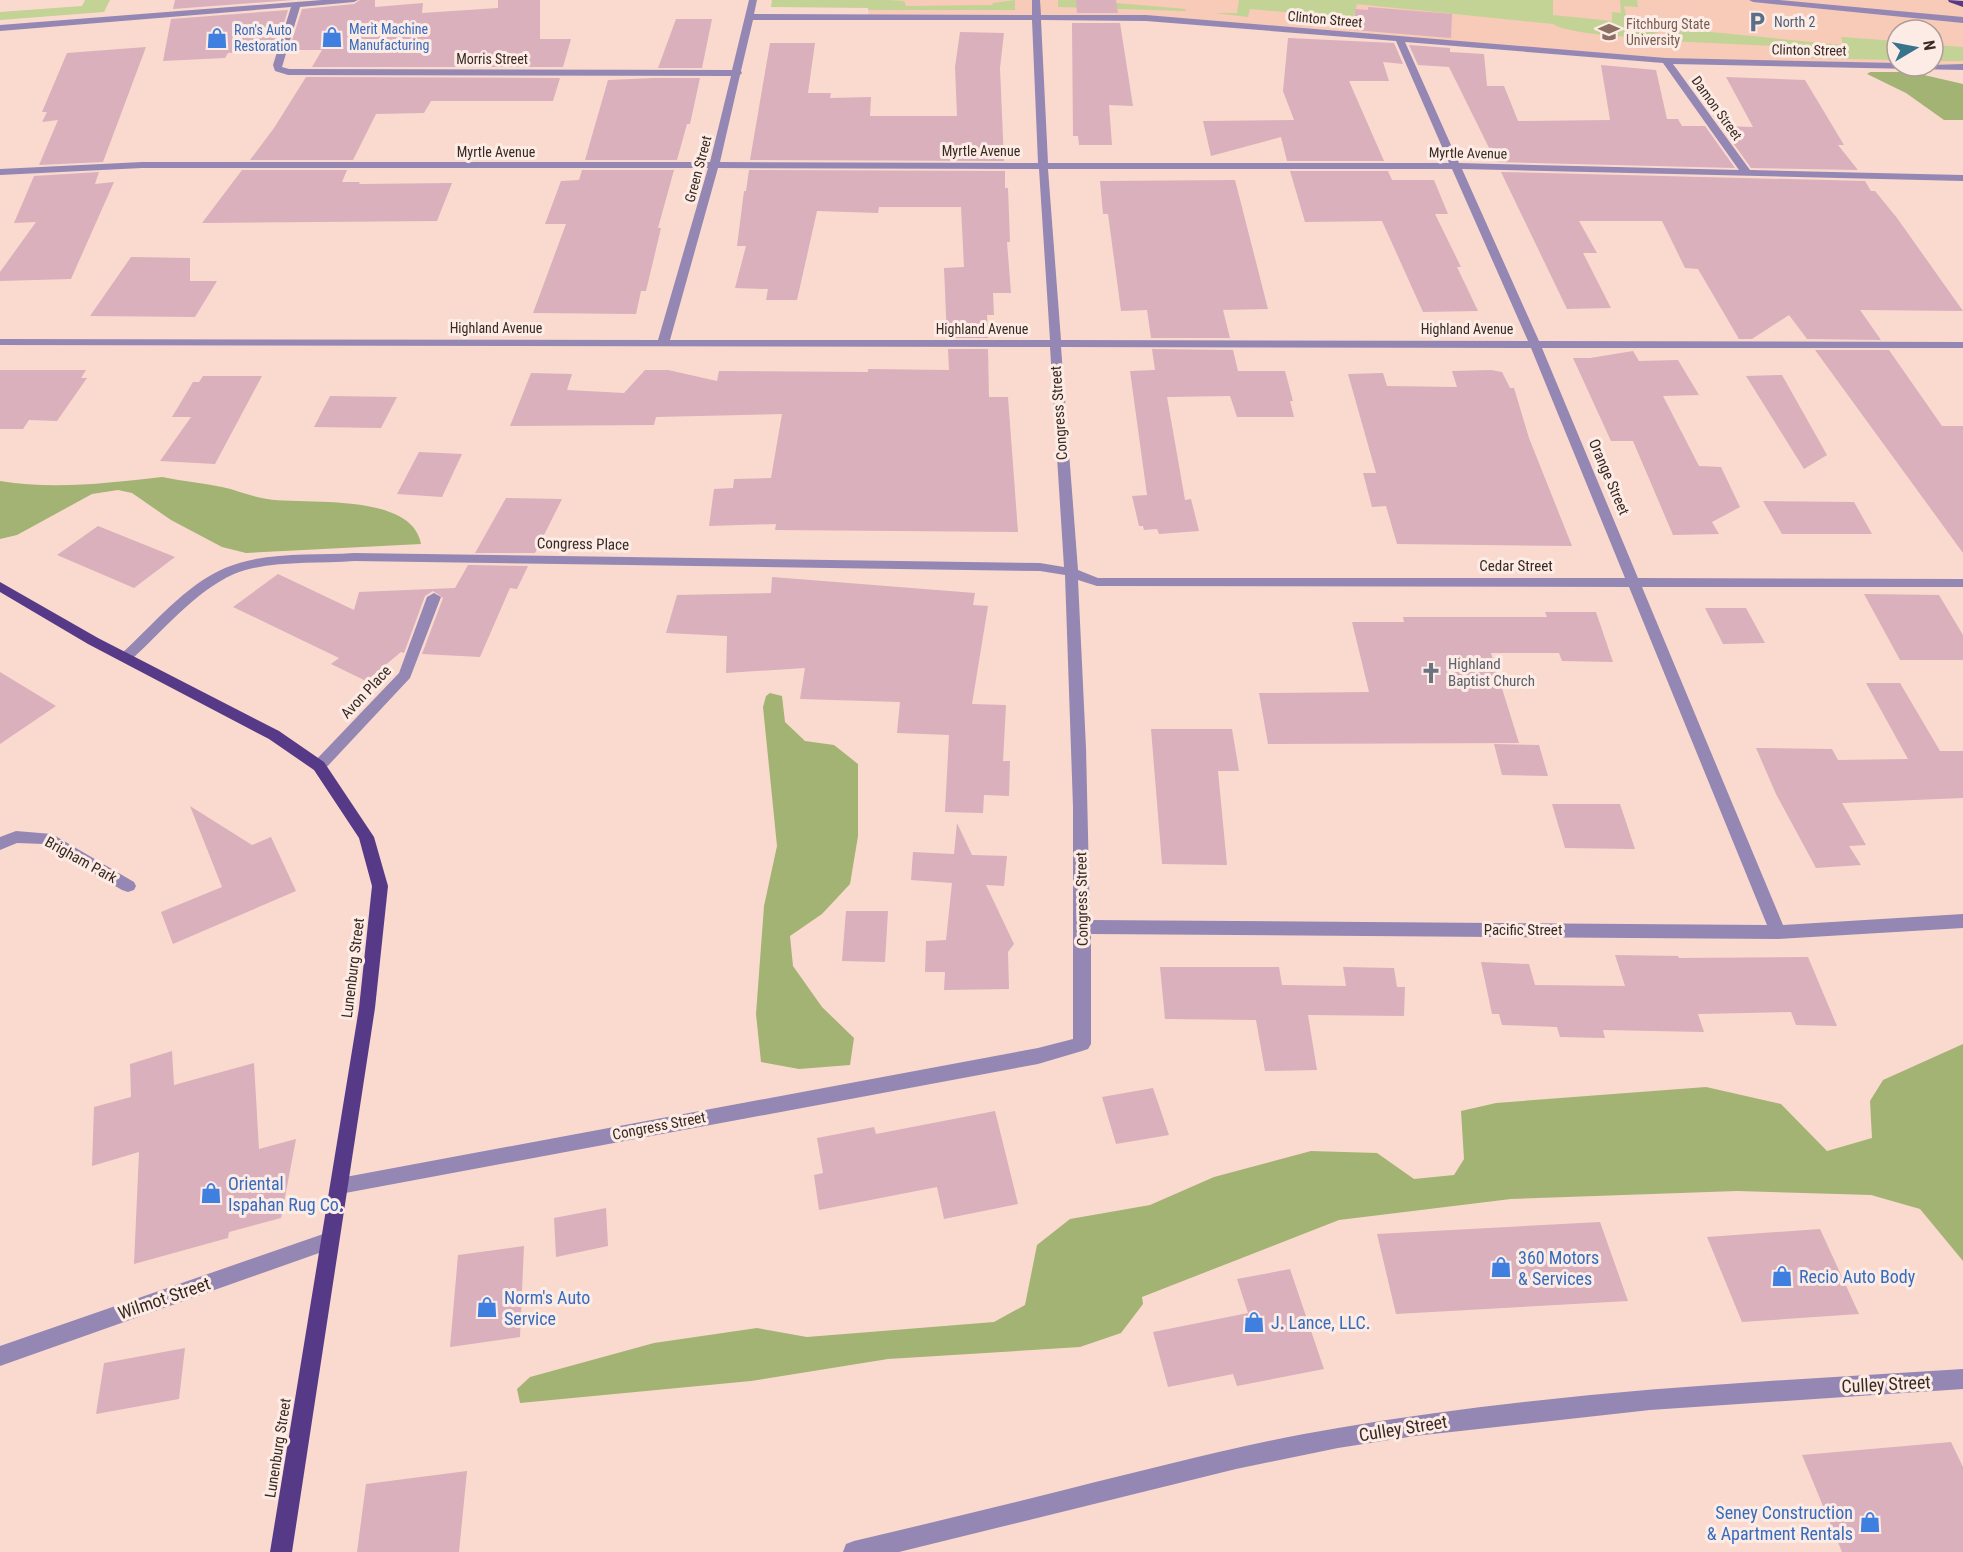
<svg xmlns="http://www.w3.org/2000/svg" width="1963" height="1552" viewBox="0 0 1963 1552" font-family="'Roboto Condensed',sans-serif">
  <rect width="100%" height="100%" fill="#fadace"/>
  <path fill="#f8cab8" d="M870,0H1963V67L1933,66V30H1897V66L1666,61L1171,19L868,17Z"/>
  <path fill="#c2d395" d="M85,0H110L104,12L0,20V12L82,6Z
    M772,0H888L904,1L906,6L992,5L993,3L1015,0V10H868V8L771,7Z
    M1058,0H1076V3H1116L1186,9L1185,11L1058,7Z
    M1239,0H1553V15L1612,21V12L1621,13L1620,0H1637L1638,7L1624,6L1628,24L1843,45L1841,37L1897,41V60L1805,58L1799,47L1668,41L1666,28C1660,31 1654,34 1648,36C1633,39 1565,33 1553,24L1357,4L1351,25H1340V17L1250,9L1248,17L1215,13H1237Z
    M1933,45L1963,47V61H1933Z"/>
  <path fill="#a3b374" d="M1870,72H1911L1963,84V120H1944L1906,93L1867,74Z
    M162,477C182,481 202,483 222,487C237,490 252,497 267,499C306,505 412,492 421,544L246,553L222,547L171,520L132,493L118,490L92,494L17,535L0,539V481C54,490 109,483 162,477Z
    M770,693L782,696L785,722L805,741L834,745L858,764V836L850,884L822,914L790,936L793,966L822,1007L854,1038L850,1065L799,1069L761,1062L756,1014L764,906L777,846L763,707L766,696Z
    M1963,1044V1261L1920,1209L1871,1195L1737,1191L1511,1199L1339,1220L1142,1297L1143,1304L1121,1333L1080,1347L888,1359L751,1381L520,1403L517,1389L530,1377L654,1343L757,1328L807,1337L994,1322L1025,1305L1037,1245L1070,1219L1150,1205L1214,1177L1311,1151L1377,1153L1414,1179L1454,1175L1464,1159L1461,1111L1496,1103L1706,1087L1781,1104L1827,1151L1872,1138L1870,1101L1883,1080Z"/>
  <path fill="#d9b0bc" d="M175,0H293L173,9Z
    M360,0H375V7L423,3L422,13L498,8V0H540V39H571L563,67H312L322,50H289L302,9L354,4Z
    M1076,0H1116L1118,13H1077Z
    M1368,7L1452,14L1451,38L1354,30L1355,9L1368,10Z
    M288,10L275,51L228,53L225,58L163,61L171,19Z
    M676,19H712L702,68H658Z
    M1072,23H1120L1133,106L1109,105L1112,145H1079L1078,136H1073Z
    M960,32L1004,33L1000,68L1004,161L750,160L770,43H815L808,93H831L830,98L871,97L870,116H957L955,67Z
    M1288,38L1394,43L1403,64L1383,62L1389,81H1349L1384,161H1287L1281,137L1211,156L1203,121L1294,120L1283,91Z
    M1409,45L1450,48V52L1484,54L1487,86H1504L1518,121L1610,120L1601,65L1656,70L1667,119H1678L1682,126H1705L1735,168L1496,162L1449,67L1418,65Z
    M146,47L103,162L39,165L58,120L42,122L47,112H42L67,53Z
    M306,77L560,78L553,101H431L424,113L376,114L353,160H250L274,128Z
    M1726,77L1805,80L1844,145H1838L1858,170L1751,168L1721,126L1753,127Z
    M654,78H700L690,124H687L677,160H585L608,80Z
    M242,170H347L342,182H360L359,184L452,183L437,221L202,223Z
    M582,170H674L658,228H661L646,291H641L636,314L533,313L566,224H545L561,181L579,180Z
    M749,170L1005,171V188H1008L1010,242H1007L1011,293H993L994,315H987L988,338H947L944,268L964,267L961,207H879L878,213L817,211L797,300H766L768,289L735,288L746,246H737L744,191H746Z
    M1290,171H1388L1392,180H1434L1448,214H1435L1461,267H1457L1478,311L1423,312L1382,221L1305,222Z
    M99,172L95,184L114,182L71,279L0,281V272L36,222L14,223L34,176Z
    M1501,172L1865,181L1871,191H1875L1897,218L1963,311L1860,310L1881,340L1807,339L1789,315L1752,339H1739L1698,269L1685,268L1662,221H1579L1597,253H1583L1611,308L1567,309Z
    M1235,180L1268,309L1223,310L1230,338H1151L1147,310L1121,311L1108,214H1103L1100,181Z
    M131,257L190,258V281H217L195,317L90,316Z
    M948,349H988L989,397H1008L1018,532L775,530L776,524L709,526L714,489L733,488L734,479L771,478L782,414L656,417L654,425L510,426L531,373L572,374L567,390L624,393L645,370H668L717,381L719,371L868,372V369L949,370Z
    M1152,349L1233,350L1238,371H1285L1293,401H1290L1294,417H1237L1230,396L1167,397L1185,500L1191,499L1199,531L1159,534L1157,529L1144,530L1143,526H1139L1132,496L1147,495L1130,371L1155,370Z
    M1815,350H1889L1942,426H1963V553Z
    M1633,351L1639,361L1678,360L1699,395L1663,396L1699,466L1721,467L1740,507L1712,522L1719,534L1673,535L1633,441H1611L1573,358H1590Z
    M0,370H86L81,378H87L57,421L29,420L23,429H0Z
    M1491,370L1502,372L1510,388H1514L1529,438L1572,546L1397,544L1386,506L1372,507L1363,473H1376L1348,374L1383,373L1387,386L1457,387L1452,371Z
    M1782,375L1827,455L1804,469L1746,376Z
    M203,376H262L215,464L160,461L191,417H172L193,382H199Z
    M330,396L397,397L381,428L314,427Z
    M419,452L462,454L442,497L397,494Z
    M506,498L562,499L535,553H475Z
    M1763,501L1854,502L1872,534H1782Z
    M98,526L175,557L134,588L57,555Z
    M468,565L528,566L517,589L510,588L480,657L422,654L443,598L433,591L425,596L404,653L401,652L366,681L331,664L339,658L233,607L278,574L354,610L359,592L455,588Z
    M772,577L975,593L973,605L988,606L972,704L1006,705L1003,761H1010L1009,796L984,795L983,813L945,812L949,735L897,733L900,702L800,699L805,668L726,673L727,636L666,633L677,595L771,593Z
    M1864,594L1939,595L1963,635V660H1900Z
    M1705,608H1746L1765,643L1723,644Z
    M1545,612H1596L1613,662L1562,661L1559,653H1491L1519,743L1268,744L1259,693L1369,692L1352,622H1404L1403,617H1547Z
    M0,672L56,706L0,744Z
    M1866,683H1900L1940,751H1963V798L1842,803L1866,845L1849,846L1861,865L1816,868L1776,794L1756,748L1832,749L1838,760L1908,759Z
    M1151,729H1232L1239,771H1218L1227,865L1162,864Z
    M1494,744L1539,745L1548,776L1502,775Z
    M1552,804H1620L1635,849L1565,848Z
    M190,806L252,845L271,837L296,891L173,944L161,912L222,887Z
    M957,823L972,855L1007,856L1004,886L986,885L1014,944L1008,952L1009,989L944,990L945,972H925L926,941L946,940L952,883L911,880L913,852L954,854Z
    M846,911H888L885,962L842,961Z
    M1615,955L1678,956L1679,958L1808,957L1837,1026L1796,1025L1791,1012L1698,1014L1704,1032L1603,1030L1605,1038L1560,1037L1557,1027L1502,1025L1499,1014H1492L1481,962L1529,964L1535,985L1625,986Z
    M1160,967H1279L1282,985L1346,986L1343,967L1394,968L1397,987H1405L1404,1016L1308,1015L1317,1070L1265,1071L1256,1020L1165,1019Z
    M172,1051L174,1085L254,1063L259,1149L296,1139L281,1218L229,1232L228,1238L134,1264L139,1152L92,1166L94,1107L131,1097L130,1064Z
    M1153,1088L1169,1135L1116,1144L1102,1097Z
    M995,1111L1018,1204L944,1219L937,1187L819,1210L814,1175L823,1173L817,1138L874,1127L876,1134Z
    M606,1208L608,1246L556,1257L554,1218Z
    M1600,1222L1628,1301L1396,1314L1377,1234Z
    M1820,1229L1859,1314L1742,1322L1707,1237Z
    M524,1246L520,1337L450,1347L458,1255Z
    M1290,1269L1324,1369L1237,1386L1233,1374L1168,1387L1153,1332L1248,1313L1237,1279Z
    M185,1348L179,1399L96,1414L104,1363Z
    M1951,1442L1963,1467V1552H1842L1802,1455Z
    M467,1471L459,1552H357L366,1484Z"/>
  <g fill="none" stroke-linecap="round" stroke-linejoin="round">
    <path fill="#9587b3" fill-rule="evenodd" d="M322,0H358L354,2L300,7L282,67L289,69L732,70L749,0H757L754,14L1032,15V0H1040L1041,15H1146L1666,58L1897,63V66L1963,64V70L1673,64L1750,170L1963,175V181L1462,169L1539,341L1963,342V348H1542L1638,578L1963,579V587H1642L1783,925L1963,914V928L1778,939L1091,934V1044L1088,1049L1082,1051L1038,1064L340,1194L333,1192L331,1186L333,1180L340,1178L1038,1048L1073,1039V807L1065,575L1040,571L354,561C318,564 267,560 234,574C194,592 162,632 131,660H121L119,657L121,654C153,625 185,585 225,568C264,551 313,556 354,553L1040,563L1064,567L1050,347L0,345V339L658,340L708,168H142L0,175V169L142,162H710L731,76L288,75L275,71L273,65L291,7L0,31V25ZM753,20H1032L1038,163L720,162L740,75L742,73L741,71ZM1041,20L1146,21L1396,41L1449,163H1048ZM1405,42L1663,63L1739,170L1459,163ZM718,168L1039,169L1050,340H670ZM1048,169H1452L1528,341L1061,340ZM1061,347L1531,348L1625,578H1098L1078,570ZM1078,580L1097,586L1629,587L1767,925L1090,920L1086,748Z
      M1749,0H1779L1963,17V23L1753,2Z
      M434,593L441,597L410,678L324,770H314L312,766L314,762L399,673L427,597Z
      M16,831L52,834L134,882L136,886L134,890L128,892L122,890L44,844L17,843L0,850V837Z
      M329,1232L336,1235L338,1241L336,1247L0,1366V1346Z
      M1963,1369V1389L1650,1410L1415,1436L1338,1448L1236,1469L899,1552H843L846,1544L854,1541C926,1524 997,1507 1068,1489C1158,1467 1247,1443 1338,1428C1545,1392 1754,1382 1963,1369Z"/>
    <path fill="#573a87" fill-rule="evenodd" d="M1948,0L1963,1V7L1949,2Z
      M0,582L98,638L279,731L324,762L374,837L388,886L375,1008L292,1552H270L359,1008L372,886L359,838L314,770L269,739L88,644L0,592Z"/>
  </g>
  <defs>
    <symbol id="parking-bare" viewBox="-9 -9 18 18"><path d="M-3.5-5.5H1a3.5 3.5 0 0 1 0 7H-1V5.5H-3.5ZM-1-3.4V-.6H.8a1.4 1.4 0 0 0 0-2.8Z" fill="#5c6f8a" stroke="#fcece5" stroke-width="2.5" paint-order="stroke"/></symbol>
    <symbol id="university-bare" viewBox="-9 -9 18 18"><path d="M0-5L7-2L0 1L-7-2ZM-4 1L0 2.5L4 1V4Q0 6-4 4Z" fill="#8d6e63" stroke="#fcece5" stroke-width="2.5" paint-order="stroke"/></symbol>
    <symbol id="shop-bare" viewBox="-9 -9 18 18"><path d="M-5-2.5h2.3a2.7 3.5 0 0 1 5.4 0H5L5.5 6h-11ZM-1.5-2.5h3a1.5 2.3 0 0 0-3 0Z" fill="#3f7fe0" stroke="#fcece5" stroke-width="2.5" paint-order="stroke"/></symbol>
    <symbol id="church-bare" viewBox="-9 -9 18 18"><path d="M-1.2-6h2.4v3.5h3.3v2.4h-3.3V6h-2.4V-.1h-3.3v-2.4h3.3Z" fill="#6b7280" stroke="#fcece5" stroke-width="2.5" paint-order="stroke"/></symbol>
  </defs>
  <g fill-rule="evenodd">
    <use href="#parking-bare" x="1742" y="7" width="30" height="30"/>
    <use href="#university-bare" x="1594" y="17" width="30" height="30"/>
    <use href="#shop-bare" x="317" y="22" width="30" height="30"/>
    <use href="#shop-bare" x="202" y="23" width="30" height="30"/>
    <use href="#church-bare" x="1416" y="658" width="30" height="30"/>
    <use href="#shop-bare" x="196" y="1178" width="30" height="30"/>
    <use href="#shop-bare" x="1486" y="1252" width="30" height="30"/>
    <use href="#shop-bare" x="1767" y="1261" width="30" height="30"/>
    <use href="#shop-bare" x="472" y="1292" width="30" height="30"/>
    <use href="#shop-bare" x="1239" y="1307" width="30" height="30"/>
    <use href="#shop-bare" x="1855" y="1507" width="30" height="30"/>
  </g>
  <g text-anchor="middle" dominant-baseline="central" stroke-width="6" stroke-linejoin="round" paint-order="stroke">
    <g font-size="14" fill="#382923" stroke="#fcece5">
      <text transform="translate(1325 19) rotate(5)">Clinton Street</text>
      <text transform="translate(1809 50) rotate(1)">Clinton Street</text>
      <text x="492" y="59">Morris Street</text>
      <text transform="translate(1717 108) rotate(54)">Damon Street</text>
      <text x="981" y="151">Myrtle Avenue</text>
      <text x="496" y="152">Myrtle Avenue</text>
      <text transform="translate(1468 153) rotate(1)">Myrtle Avenue</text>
      <text transform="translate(698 169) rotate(-75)">Green Street</text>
      <text x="496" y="328">Highland Avenue</text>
      <text x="982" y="329">Highland Avenue</text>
      <text x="1467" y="329">Highland Avenue</text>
    </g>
    <g font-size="14" fill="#4e5e75" stroke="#fcece5" text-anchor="start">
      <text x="1774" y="22">North 2</text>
    </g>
    <g font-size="14" fill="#785e54" stroke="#fcece5" text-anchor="start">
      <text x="1626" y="24">Fitchburg State<tspan x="1626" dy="16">University</tspan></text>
    </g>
    <g font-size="14" fill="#366cbe" stroke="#fcece5" text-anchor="start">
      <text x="349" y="29">Merit Machine<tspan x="349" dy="16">Manufacturing</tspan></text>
      <text x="234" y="30">Ron's Auto<tspan x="234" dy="16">Restoration</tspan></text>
    </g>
    <g font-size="15" fill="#382923" stroke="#fcece5">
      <text transform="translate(1059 413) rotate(-94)">Congress Street</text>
      <text transform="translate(1609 477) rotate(67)">Orange Street</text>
      <text transform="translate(583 544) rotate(1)">Congress Place</text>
      <text x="1516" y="566">Cedar Street</text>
      <text transform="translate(366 692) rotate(-47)">Avon Place</text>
      <text transform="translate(81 860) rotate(29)">Brigham Park</text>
      <text transform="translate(1082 899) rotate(-91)">Congress Street</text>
      <text x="1523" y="930">Pacific Street</text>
      <text transform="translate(353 968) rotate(-83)">Lunenburg Street</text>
      <text transform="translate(659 1126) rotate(-11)">Congress Street</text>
      <text transform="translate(278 1448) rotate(-81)">Lunenburg Street</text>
    </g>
    <g font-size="15" fill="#5b616d" stroke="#fcece5" text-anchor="start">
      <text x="1448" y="664">Highland<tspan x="1448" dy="17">Baptist Church</tspan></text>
    </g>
    <g font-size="18" fill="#366cbe" stroke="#fcece5" text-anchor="start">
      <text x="228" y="1183">Oriental<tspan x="228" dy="21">Ispahan Rug Co.</tspan></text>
      <text x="1518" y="1257">360 Motors<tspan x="1518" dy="21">&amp; Services</tspan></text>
      <text x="1799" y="1276">Recio Auto Body</text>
      <text x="504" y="1297">Norm's Auto<tspan x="504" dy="21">Service</tspan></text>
      <text x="1271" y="1322">J. Lance, LLC.</text>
      <text x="1853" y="1512" text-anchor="end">Seney Construction<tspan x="1853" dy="21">&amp; Apartment Rentals</tspan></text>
    </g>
    <g font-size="18" fill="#382923" stroke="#fcece5">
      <text transform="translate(164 1298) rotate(-19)">Wilmot Street</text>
      <text transform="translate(1886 1384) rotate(-3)">Culley Street</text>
      <text transform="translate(1403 1428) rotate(-9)">Culley Street</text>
    </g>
  </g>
  <g transform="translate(1915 48) rotate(80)"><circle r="28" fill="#fcece5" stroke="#ae9e97" stroke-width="1.5"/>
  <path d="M0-4.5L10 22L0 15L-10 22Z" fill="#37738b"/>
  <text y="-9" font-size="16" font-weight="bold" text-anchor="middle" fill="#382923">N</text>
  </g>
</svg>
